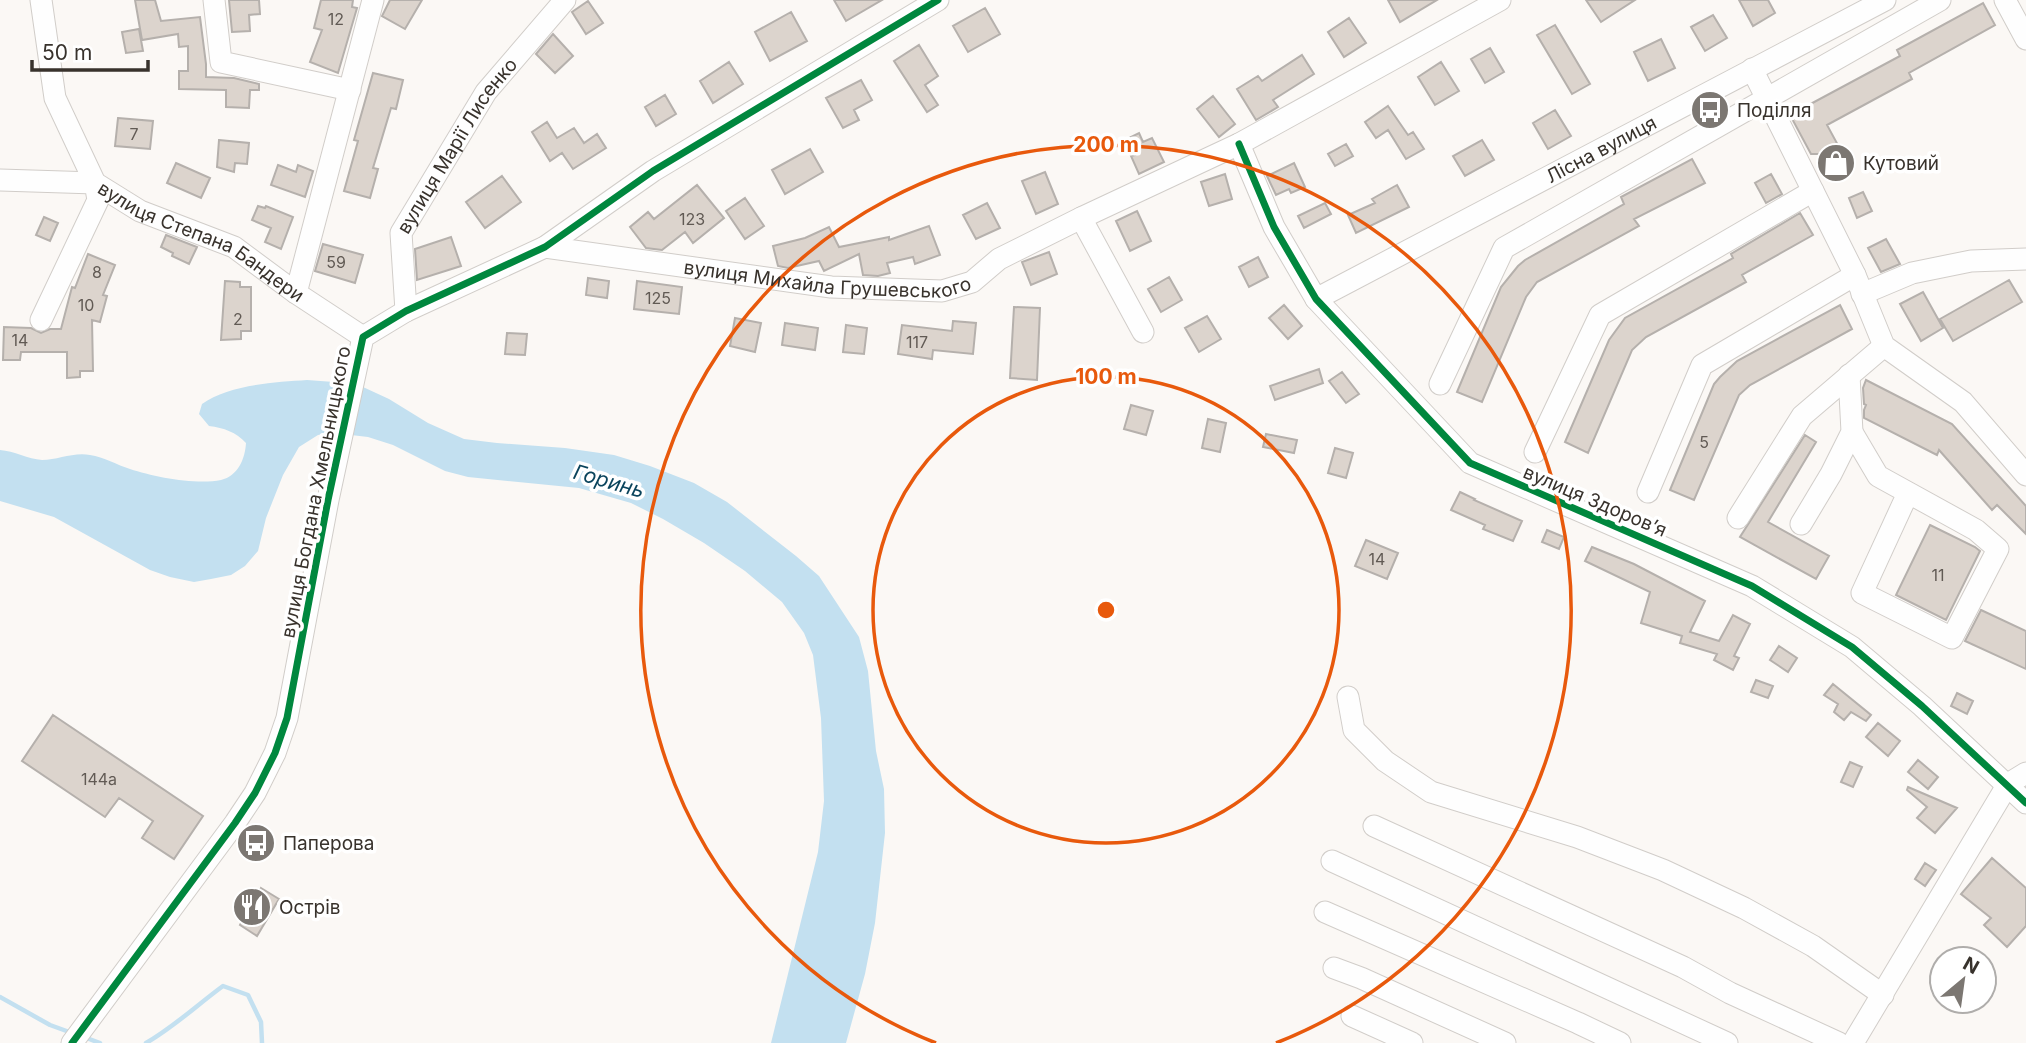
<svg xmlns="http://www.w3.org/2000/svg" width="2026" height="1043" viewBox="0 0 2026 1043" font-family="Inter,sans-serif">
  <rect width="100%" height="100%" fill="#fbf8f5"/>
  <path fill="#c3e0f0" d="M307,380L334,382L363,387L389,399L428,423L464,439L497,443L565,448L614,455L650,466L694,483L727,502L796,556L819,576L859,637L868,671L876,751L884,789L885,833L875,923L865,974L846,1043H771L818,852L824,801L821,718L813,655L804,633L782,602L745,571L704,543L663,519L631,503L579,488L468,477L445,471L393,445L368,437L334,433L318,435L299,447L283,475L266,518L258,551L245,566L231,575L211,579L194,582L170,577L150,570L54,517L0,501V450C14,451 28,459 42,460C58,460 73,452 90,455C104,457 117,465 130,469C154,477 196,485 221,480C238,476 245,459 246,443C236,432 224,428 209,426L199,414L202,404C228,385 275,382 307,380Z"/>
  <g fill="none" stroke-linecap="round" stroke-linejoin="round">
    <path stroke="#c3e0f0" stroke-width="4.5" d="M0,997L50,1025L72,1033
      M84,1037L100,1043
      M146,1043C174,1027 197,1005 223,986L248,995L261,1022L262,1043"/>
  </g>
  <path fill="#dcd4cd" stroke="#b5b0ac" stroke-width="2" d="M135,0H155L161,21L200,17L206,64V77L234,78L259,84V90H250L249,108L226,107V90L179,89V71H188V46L179,47L178,34L142,40Z
    M229,0H259L260,14L249,15L250,31L232,32Z
    M321,0H353L352,7L357,8L338,73L310,62L322,30L314,28Z
    M390,0H422L405,29L382,16Z
    M834,0H882L846,21Z
    M1388,0H1437L1400,22Z
    M1586,0H1635L1601,22Z
    M1739,0H1768L1775,13L1753,26Z
    M588,1L603,23L586,34L572,12Z
    M1983,3L1995,25L1909,73L1912,79L1827,125L1845,158L1831,166L1824,154H1811L1790,115L1900,56L1897,50Z
    M985,8L1000,34L968,52L953,26Z
    M791,12L807,41L770,61L755,32Z
    M1713,15L1727,38L1705,51L1691,27Z
    M1349,18L1366,43L1344,57L1328,32Z
    M1555,25L1590,84L1572,94L1537,35Z
    M139,29L143,51L126,53L122,32Z
    M553,34L573,56L555,73L536,54Z
    M1661,39L1675,68L1648,81L1634,52Z
    M919,45L938,76L925,85L938,105L927,112L894,61Z
    M1490,48L1504,72L1485,83L1471,59Z
    M1302,55L1314,74L1273,100L1278,107L1256,120L1237,89L1258,76L1262,81Z
    M729,62L743,84L713,103L700,81Z
    M1441,62L1459,91L1435,105L1418,77Z
    M373,73L403,80L396,109L391,108L373,168L378,169L370,198L344,191L358,141L354,140Z
    M861,80L872,100L854,110L859,120L843,128L826,98Z
    M665,95L676,114L656,126L645,107Z
    M1213,96L1235,124L1219,137L1197,109Z
    M1388,106L1408,135L1413,132L1424,149L1406,159L1388,130L1376,138L1365,122Z
    M1555,110L1571,136L1548,149L1533,123Z
    M118,118L153,121L150,149L115,146Z
    M547,122L557,138L574,128L584,143L597,134L606,148L573,169L562,153L550,161L532,132Z
    M1139,133L1143,142L1152,138L1164,162L1139,174L1131,156L1135,155L1127,139Z
    M219,140L249,143L247,164L235,163L234,172L217,167Z
    M1482,140L1494,160L1465,176L1453,156Z
    M1346,144L1353,156L1335,166L1328,154Z
    M810,149L823,172L785,194L772,170Z
    M1692,159L1705,183L1634,219L1639,226L1537,282L1526,297L1482,402L1457,392L1501,287L1518,266L1525,260L1624,204L1621,197Z
    M176,163L210,178L201,198L167,183Z
    M1294,163L1305,187L1291,193L1289,189L1276,195L1267,176Z
    M278,165L296,172L298,165L313,171L305,197L271,185Z
    M1045,172L1058,204L1036,214L1022,181Z
    M1225,174L1232,199L1209,206L1201,182Z
    M1771,174L1782,194L1766,203L1755,183Z
    M502,176L521,202L485,228L466,202Z
    M697,185L724,218L693,243L685,232L662,250L646,248L630,227L648,212L654,219Z
    M1397,185L1409,207L1356,233L1348,215L1375,203L1372,199Z
    M1863,192L1872,211L1857,218L1849,198Z
    M745,198L764,226L745,239L726,211Z
    M987,203L1000,228L976,239L963,215Z
    M1325,203L1331,214L1304,228L1298,216Z
    M258,206L265,208L266,206L293,217L281,249L265,242L271,228L252,220Z
    M1137,211L1151,241L1130,251L1116,221Z
    M1800,213L1813,235L1742,275L1746,282L1646,337L1632,350L1588,453L1565,442L1609,340L1625,318L1733,258L1731,254Z
    M44,217L58,223L50,241L36,235Z
    M929,226L940,255L915,264L913,257L887,263L890,273L878,276L863,275L859,254L824,271L819,261L788,268L778,266L773,246L805,238L829,227L839,247L889,237V240Z
    M166,235L197,247L189,264L172,256L173,253L161,247Z
    M451,237L461,266L417,280L415,249Z
    M1886,239L1900,264L1881,272L1868,248Z
    M323,244L363,255L355,283L315,271Z
    M1049,252L1057,274L1031,285L1022,262Z
    M88,254L115,265L103,295L107,296L100,322L92,320L93,371H80V377L67,378V352H21L20,360H3L4,327L31,328L41,333L50,329H61L72,287L75,288Z
    M1258,257L1268,277L1249,287L1239,267Z
    M1169,277L1182,300L1161,312L1148,289Z
    M588,278L609,281L607,298L586,295Z
    M2009,280L2022,302L1953,341L1940,319Z
    M225,281L240,282V287H251V331H241V339L221,340Z
    M637,281L682,287L679,314L634,309Z
    M1923,292L1943,328L1921,341L1900,304Z
    M1284,305L1302,326L1288,339L1269,318Z
    M1840,305L1852,329L1750,385L1739,395L1694,500L1670,490L1714,384L1720,377L1737,361Z
    M1014,307L1040,308L1037,380L1010,378Z
    M1207,316L1221,339L1199,352L1185,328Z
    M735,318L761,323L755,352L730,346Z
    M953,321L976,323L973,354L933,350L932,359L898,354L902,325L952,331Z
    M785,323L818,328L815,350L782,345Z
    M846,325L867,328L864,354L843,352Z
    M507,333L527,334L525,355L505,354Z
    M1319,369L1323,383L1275,400L1270,386Z
    M1342,372L1359,394L1346,403L1329,381Z
    M1866,380L1952,424L2026,506V534L1997,505L1992,510L1939,450L1937,455L1864,418V410L1866,405L1864,404L1863,388Z
    M1131,405L1153,411L1146,435L1124,429Z
    M1208,419L1226,423L1220,452L1202,448Z
    M1266,434L1297,440L1294,453L1263,447Z
    M1805,435L1816,442L1768,522L1829,556L1816,579L1740,537Z
    M1335,448L1353,453L1346,478L1328,473Z
    M1460,492L1475,499L1474,500L1522,521L1513,541L1483,529L1485,525L1451,510Z
    M1930,525L1975,547L1980,551L1946,620L1896,595Z
    M1547,530L1564,537L1559,549L1542,542Z
    M1366,540L1398,553L1387,579L1355,566Z
    M1592,547L1634,564L1705,601L1690,632L1719,641L1733,615L1750,624L1734,656L1739,658L1733,670L1714,660L1717,654L1680,643L1682,636L1641,623L1650,592L1585,561Z
    M1981,610L2026,631V669L1965,641Z
    M1779,646L1797,658L1788,672L1770,660Z
    M1756,680L1773,686L1768,698L1751,692Z
    M1833,684L1871,715L1866,721L1851,712L1844,720L1834,712L1838,704L1824,695Z
    M1957,693L1973,701L1967,714L1951,706Z
    M53,715L203,816L174,859L142,838L153,821L119,798L105,817L22,761Z
    M1878,723L1900,741L1888,756L1866,737Z
    M1918,760L1938,777L1928,789L1908,772Z
    M1850,762L1862,767L1853,787L1841,782Z
    M1908,787L1957,808L1935,833L1917,818L1927,807L1907,790Z
    M1992,858L2026,888V926L2007,947L1984,925L1991,918L1961,894Z
    M1925,863L1936,870L1925,886L1915,879Z
    M261,888L279,899L257,936L240,925Z"/>
  <g fill="none" stroke-linecap="round" stroke-linejoin="round">
    <defs>
      <g id="minor">
        <path id="s1" d="M41,0L55,98L95,183L140,211L234,247L296,293L363,337"/>
        <path d="M214,0L221,62L350,90"/>
        <path d="M2005,0L2026,39"/>
        <path d="M1752,69L1855,275L1884,346L1963,402L2026,475"/>
        <path d="M1239,144L1274,227L1316,299L1470,463L1752,586L1852,647L1922,706L2026,803"/>
        <path d="M0,180L95,183L98,200L41,320"/>
        <path d="M1081,218L1143,332"/>
        <path id="s2" d="M545,247L831,287L942,291L972,282L999,259L1081,218L1239,144L1500,0"/>
        <path d="M296,293L373,0"/>
        <path d="M1862,294L1912,273L1971,261L2026,259"/>
        <path id="s3" d="M1316,299L1885,0"/>
        <path id="s4" d="M406,311L401,233L486,92L565,0"/>
        <path d="M1440,384L1504,248L1940,0"/>
        <path d="M1852,432L1878,476L1976,530L1998,549L1952,638L1862,593L1908,493"/>
        <path d="M1535,452L1600,315L1813,191"/>
        <path d="M1648,492L1702,365L1855,275"/>
        <path d="M1738,518L1802,416L1884,346"/>
        <path d="M1801,524L1831,474L1852,432L1849,375"/>
        <path d="M1348,697L1354,730L1385,761L1431,792L1577,837L1663,870L1744,908L1813,946L1883,995"/>
        <path d="M1374,826L1683,967L1730,993L1839,1043"/>
        <path d="M1332,861L1727,1043"/>
        <path d="M1325,912L1578,1023L1620,1043"/>
        <path d="M1334,968L1361,978L1505,1043"/>
        <path d="M1352,1016L1412,1043"/>
        <path d="M72,1043L235,823L255,793L275,753L287,718L328,500L363,337L406,311L545,247L653,171L938,0"/>
        <path d="M1853,1043L2008,784L2026,773"/>
      </g>
    </defs>
    <use href="#minor" stroke="#d1cdc9" stroke-width="23"/>
    <use href="#minor" stroke="#fefefe" stroke-width="21"/>
    <defs>
      <path id="cycleway" d="M1239,144L1274,227L1316,299L1470,463L1752,586L1852,647L1922,706L2026,803
        M72,1043L235,823L255,793L275,753L287,718L328,500L363,337L406,311L545,247L653,171L938,0"/>
    </defs>
    <use href="#cycleway" stroke="#fff" stroke-width="11"/>
    <use href="#cycleway" stroke="#00873e" stroke-width="7"/>
  </g>
  <g fill="none" stroke="#e8590c" stroke-width="3.5">
    <circle cx="1106" cy="610" r="233"/>
    <path d="M936 1043A465 465 0 1 1 1276 1043"/>
  </g>
  <defs>
    <symbol id="bus-disc" viewBox="-11 -11 22 22"><circle r="9.5" fill="#7c7772" stroke="#fff"/><path d="M-5-6H5V4H4V6H2V4H-2V6H-4V4H-5ZM-3.5-4V0h7V-4ZM-3.5 1.2v1.5H-2V1.2ZM2 1.2v1.5H3.5V1.2Z" fill="#fff"/></symbol>
    <symbol id="shop-disc" viewBox="-11 -11 22 22"><circle r="9.5" fill="#7c7772" stroke="#fff"/><path d="M-5-2.5h2.3a2.7 3.5 0 0 1 5.4 0H5L5.5 6h-11ZM-1.5-2.5h3a1.5 2.3 0 0 0-3 0Z" fill="#fff"/></symbol>
    <symbol id="restaurant-disc" viewBox="-11 -11 22 22"><circle r="9.5" fill="#7c7772" stroke="#fff"/><path d="M-5-6h1v4h1v-4h1v4h1v-4h1v5L-1.5 .5V6h-2V.5L-5-1ZM5-6V6H3V1.5H1.5Q1.5-4 5-6Z" fill="#fff"/></symbol>
  </defs>
  <g fill-rule="evenodd">
    <use href="#bus-disc" x="1688" y="88" width="44" height="44"/>
    <use href="#shop-disc" x="1814" y="141" width="44" height="44"/>
    <use href="#bus-disc" x="234" y="821" width="44" height="44"/>
    <use href="#restaurant-disc" x="230" y="885" width="44" height="44"/>
  </g>
  <g text-anchor="middle" dominant-baseline="central" stroke-width="7" stroke-linejoin="round" paint-order="stroke">
    <g font-size="16" fill="#615a54">
      <text x="336" y="19">12</text>
      <text x="134" y="134">7</text>
      <text x="692" y="219">123</text>
      <text x="336" y="262">59</text>
      <text x="97" y="272">8</text>
      <text x="658" y="298">125</text>
      <text x="86" y="305">10</text>
      <text x="238" y="319">2</text>
      <text x="20" y="340">14</text>
      <text x="917" y="342">117</text>
      <text x="1704" y="442">5</text>
      <text x="1377" y="559">14</text>
      <text x="1938" y="575">11</text>
      <text x="99" y="779">144а</text>
    </g>
    <g font-size="19" fill="#38322c" stroke="#fff" text-anchor="start">
      <text x="1737" y="110">Поділля</text>
      <text x="1863" y="163">Кутовий</text>
      <text x="283" y="843">Паперова</text>
      <text x="279" y="907">Острів</text>
    </g>
    <g font-size="19" fill="#38322c" stroke="#fff">
      <text stroke="none"><textPath href="#s4" startOffset="182">вулиця Марії Лисенко</textPath></text>
      <text stroke="none"><textPath href="#s3" startOffset="322">Лісна вулиця</textPath></text>
      <text stroke="none"><textPath href="#s1" startOffset="315">вулиця Степана Бандери</textPath></text>
      <text stroke="none"><textPath href="#s2" startOffset="285">вулиця Михайла Грушевського</textPath></text>
      <text transform="translate(316 492) rotate(-79)">вулиця Богдана Хмельницького</text>
      <text transform="translate(1595 501) rotate(23)">вулиця Здоровʼя</text>
    </g>
    <g font-size="21" font-style="italic" fill="#0a445c" stroke="#fff">
      <text transform="translate(609 481) rotate(16)">Горинь</text>
    </g>
  </g>
  <circle cx="1106" cy="610" r="10" fill="#e8590c" stroke="#fff" stroke-width="3.5"/>
  <g font-size="21" text-anchor="middle" font-weight="bold" fill="#e8590c" stroke="#fff" stroke-width="7" stroke-linejoin="round" paint-order="stroke">
    <text x="1106" y="152">200 m</text>
    <text x="1106" y="384">100 m</text>
  </g>
  <g transform="translate(1963 980) rotate(29)"><circle r="33" fill="#ffffff" stroke="#afadab" stroke-width="2"/>
  <path d="M0-5L12 26L0 18L-12 26Z" fill="#7c7772"/>
  <text y="-10" font-size="19" font-weight="bold" text-anchor="middle" fill="#38322c">N</text>
  </g>
  <path d="M32 60v10h116v-10" fill="none" stroke="#38322c" stroke-width="3.5"/>
  <text x="42" y="60" font-size="21" fill="#38322c" stroke="#ffffff" stroke-width="5" paint-order="stroke">50 m</text>
</svg>
